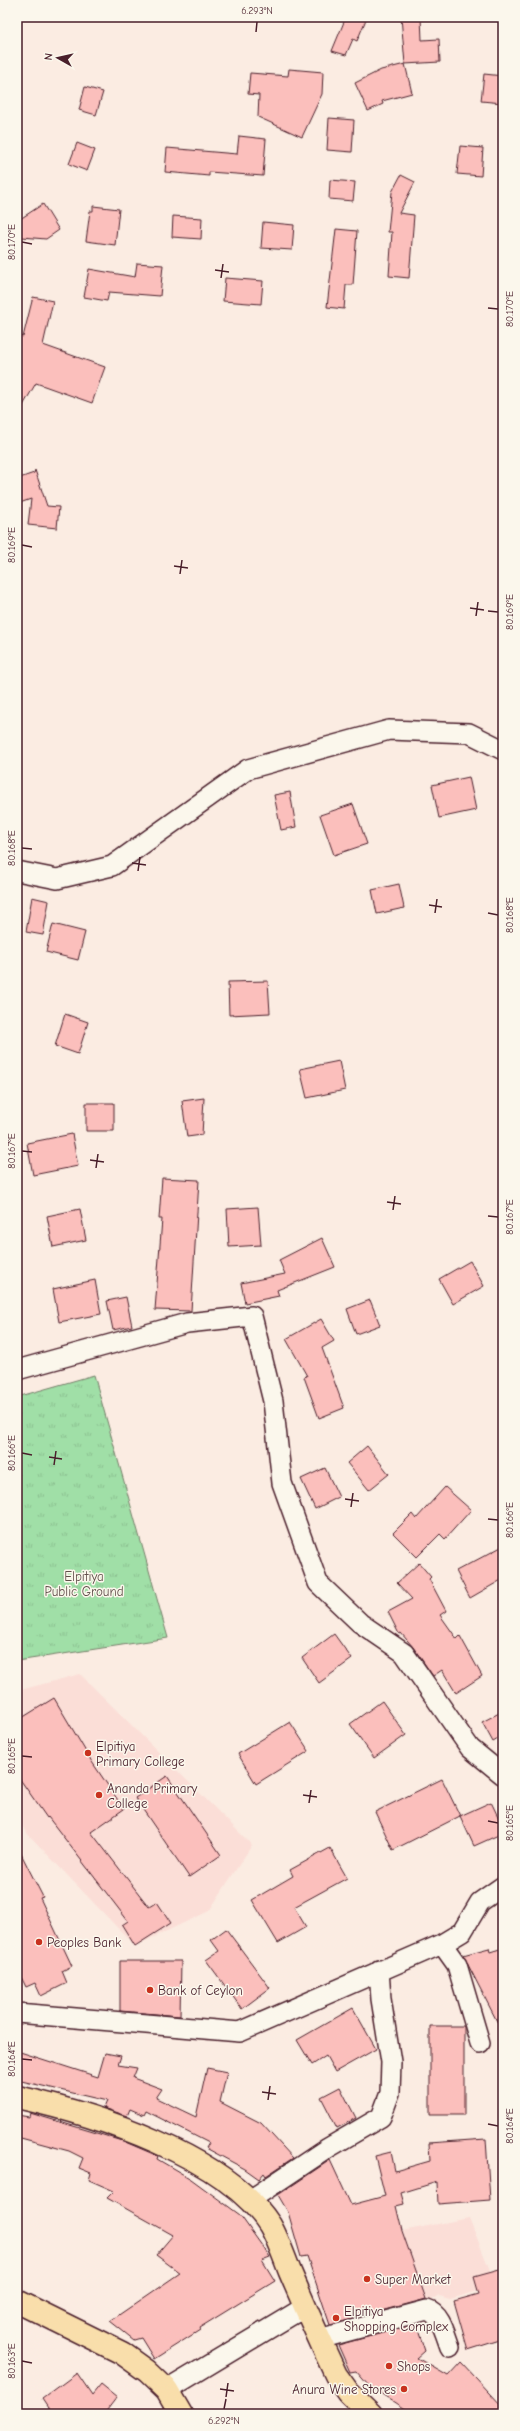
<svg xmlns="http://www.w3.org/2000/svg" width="520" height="2431" viewBox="0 0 520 2431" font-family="'Comic Neue',sans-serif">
  <defs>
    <pattern id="park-tufts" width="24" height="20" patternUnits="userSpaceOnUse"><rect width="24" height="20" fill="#a0dfa7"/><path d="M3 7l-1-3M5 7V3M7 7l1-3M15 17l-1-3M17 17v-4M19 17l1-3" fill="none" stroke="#8bbf90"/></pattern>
  </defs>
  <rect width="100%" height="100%" fill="#fbece2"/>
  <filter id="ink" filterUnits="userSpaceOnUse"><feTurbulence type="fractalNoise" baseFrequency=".025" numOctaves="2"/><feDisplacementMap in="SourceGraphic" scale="8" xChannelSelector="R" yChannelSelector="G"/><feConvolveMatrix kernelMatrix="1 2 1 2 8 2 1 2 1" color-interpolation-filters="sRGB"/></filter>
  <g filter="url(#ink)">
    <path fill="#fbded7" d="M80,1674L252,1845L209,1911L135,1946L25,1831L17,1816V1691Z
      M469,2218L491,2273L478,2291L450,2299L439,2296L427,2303L402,2231Z"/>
    <path fill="url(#park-tufts)" stroke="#757f69" d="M94,1375L168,1638L17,1661V1397Z"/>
    <path fill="#fbbfbc" stroke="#4a1f2b" d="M346,17H367L357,41L353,39L346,55L332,51Z
      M401,17H421L422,40L439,39L440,62L405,64L412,93L382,101L383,104L368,111L355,83L381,70L405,64Z
      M289,69L323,72L322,94L302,137L258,117L259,95L248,94L250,73L288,76Z
      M484,74L503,76V103L481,101Z
      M85,87L103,92L96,115L79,110Z
      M329,118L354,120L352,152L327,150Z
      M239,136L266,139L263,176L209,172V176L165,172L167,148L237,154Z
      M77,143L95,150L87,171L69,164Z
      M460,146L483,148L481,176L457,174Z
      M401,175L415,182L399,213L414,215L409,278L389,276L392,232H388L392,192Z
      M330,180L355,182L353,201L329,199Z
      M43,204L59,230L46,239L22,237L17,230V221Z
      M93,206L119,209L115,245L86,241L90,211H93Z
      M173,216L202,218L201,239L172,237Z
      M263,222L294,225L292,250L261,248Z
      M336,229L357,231L353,285H346L344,309L327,307Z
      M137,263L163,265L160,296L109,292L107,301L84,297L89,269L135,277Z
      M225,278L263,281L261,304L223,301Z
      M33,297L53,301L43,345L105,367L92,403L36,383L17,416V335L23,337Z
      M35,470L47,506L59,507L57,528L28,525L31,499L17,504V479L34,473Z
      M469,777L476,810L439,818L432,785Z
      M290,792L296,827L281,830L274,795Z
      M353,804L367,844L334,855L320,815Z
      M399,884L404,908L377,914L372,890Z
      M32,897L49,901L43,935L26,932Z
      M53,924L85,932L78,960L46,952Z
      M268,981L270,1013L229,1015L228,982Z
      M65,1014L88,1022L78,1054L55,1046Z
      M339,1061L345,1090L307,1098L300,1069Z
      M204,1098L202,1135L187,1137L182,1101Z
      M86,1103H114V1131H86Z
      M72,1134L78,1166L33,1175L27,1143Z
      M162,1178L199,1180L191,1311L155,1310L162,1219H159Z
      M258,1207L261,1245L229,1247L227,1209Z
      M80,1209L86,1240L53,1247L47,1216Z
      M322,1238L335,1267L277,1290L279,1296L245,1303L241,1283L285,1274L279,1260Z
      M470,1261L484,1286L453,1304L439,1279Z
      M95,1280L101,1314L59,1322L53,1289Z
      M126,1297L132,1326L113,1330L107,1301Z
      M370,1300L380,1325L356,1334L347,1309Z
      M321,1319L334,1341L322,1348L344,1408L319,1418L304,1377L307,1376L286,1339Z
      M367,1446L389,1474L369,1490L347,1463Z
      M325,1468L339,1497L315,1509L301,1479Z
      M445,1487L471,1510L445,1539L440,1534L417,1557L393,1533L412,1514L416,1519Z
      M503,1546V1579L470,1598L456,1571Z
      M419,1563L431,1577L429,1579L446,1611L440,1615L457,1639L460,1636L482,1676L456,1693L442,1670L433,1676L413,1647L401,1633L399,1634L388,1612L412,1599L397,1583Z
      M334,1634L352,1659L319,1683L302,1658Z
      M54,1698L92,1762L124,1809L91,1832L149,1907L157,1902L171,1923L135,1946L122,1925L128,1921L48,1817L47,1818L17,1775V1721Z
      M382,1701L406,1735L374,1758L350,1724Z
      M503,1711V1736L493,1742L482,1722Z
      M290,1722L309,1751L256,1784L238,1754Z
      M167,1776L221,1855L189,1877L135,1798Z
      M442,1779L460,1816L393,1850L375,1812Z
      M491,1802L503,1827V1833L474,1846L460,1816Z
      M17,1846L43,1897L40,1898L72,1966L62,1971L67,1983L41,1996L35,1983L26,1987L17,1969Z
      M330,1848L347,1878L294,1907L306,1927L278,1943L252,1900L293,1876L290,1870Z
      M226,1929L270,1988L242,2009L206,1960L219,1951L211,1940Z
      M489,1948L490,1952L503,1948V2033L463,1955Z
      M120,1961H181L180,2016L120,2011Z
      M353,2008L376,2049L335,2072L326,2056L312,2065L297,2040Z
      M430,2026H464V2115H430Z
      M17,2051L98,2077L105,2053L121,2056L118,2065L137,2068L133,2078L162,2089L156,2098L196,2117L207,2068L227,2072L220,2102L261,2123L293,2158L266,2176L264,2173L259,2179L245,2169L206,2148L209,2143L146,2111L144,2115L130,2109L127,2116L104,2108L107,2101L17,2080Z
      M340,2087L356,2118L337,2128L321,2097Z
      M30,2113L123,2141L158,2156L157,2159L191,2179L240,2215L270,2257L262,2260L275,2281L199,2328L200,2330L154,2359L141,2338L134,2340L110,2321L180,2273L156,2255L173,2235L107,2198L114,2191L89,2180L91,2173L79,2168L83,2158L69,2151L17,2137V2115L29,2117Z
      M486,2139L490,2200L438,2204L437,2182L401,2193L404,2204L396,2206L402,2231L426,2299L330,2325L307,2256L301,2257L288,2212L278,2195L330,2160L351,2205L385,2196L375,2156L391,2152L395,2171L430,2161L429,2143Z
      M503,2269V2339L468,2350L454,2301L479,2294L474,2277Z
      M416,2324L425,2351L417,2358L448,2376L461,2362L503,2407V2414H412L368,2385L356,2371L350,2372L338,2345Z
      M77,2373L92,2395L101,2384L117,2397L104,2414H52L42,2399Z"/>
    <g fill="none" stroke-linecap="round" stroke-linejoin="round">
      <defs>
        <path id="minor" d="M17,871L57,879L112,866L248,769L389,730L469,733L503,750
          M17,1370L187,1323L252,1316L273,1401L282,1483L318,1583L360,1623L404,1653L470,1748L503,1775
          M442,1944L457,1965L480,2043
          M17,2013L240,2032L442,1944L462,1932L480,1902L503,1886
          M250,2200L328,2148L381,2117L390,2093L391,2062L381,1999L379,1970
          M319,2339L427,2310C441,2314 445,2334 450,2347
          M167,2390L305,2307"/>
        <path id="primary" d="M17,2097C94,2114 225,2155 270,2225C278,2239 284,2257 290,2272C305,2307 320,2341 336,2375L349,2393L371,2414
          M17,2301L122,2353L147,2371L167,2390L181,2414"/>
      </defs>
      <use href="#minor" stroke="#4a1f2b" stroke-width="22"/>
      <use href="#primary" stroke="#4a1f2b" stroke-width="25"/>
      <use href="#minor" stroke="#fbf7ec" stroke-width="19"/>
      <use href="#primary" stroke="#f9deab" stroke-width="22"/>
    </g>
  </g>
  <path fill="none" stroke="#4a1f2b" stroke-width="1.5" d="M256,32L257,22M22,242L32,244M215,270L229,272M221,278L223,264M488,308L498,309M22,545L32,547M174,566L188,568M180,574L182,560M470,608L484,610M488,611L498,612M476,616L478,602M22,848L32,849M132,863L146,865M138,871L140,857M429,905L442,907M435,913L437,899M488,913L498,915M22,1151L32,1152M90,1160L104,1162M96,1168L98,1154M387,1202L401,1204M393,1210L395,1196M488,1216L498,1217M22,1453L32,1455M49,1457L62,1459M54,1465L56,1451M345,1499L359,1501M351,1507L353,1493M488,1519L498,1520M22,1756L32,1757M303,1795L317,1797M309,1803L311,1790M488,1821L498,1823M22,2059L32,2060M262,2092L276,2094M268,2100L270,2086M488,2124L498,2126M22,2361L32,2363M220,2389L234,2391M226,2397L228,2383M224,2409L226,2399"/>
  <g fill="#c8321e" stroke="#fbf7ec" stroke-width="1.5">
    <circle cx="88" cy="1753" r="4"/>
    <circle cx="99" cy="1795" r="4"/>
    <circle cx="39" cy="1942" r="4"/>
    <circle cx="150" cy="1990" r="4"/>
    <circle cx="367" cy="2279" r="4"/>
    <circle cx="336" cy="2318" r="4"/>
    <circle cx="389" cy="2366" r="4"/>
    <circle cx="404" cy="2389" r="4"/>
  </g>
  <g text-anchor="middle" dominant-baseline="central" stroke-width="3" stroke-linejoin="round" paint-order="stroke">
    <g font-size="13" fill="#604f4a" stroke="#fbf7ec">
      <text x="84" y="1576">Elpitiya<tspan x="84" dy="15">Public Ground</tspan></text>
    </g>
    <g font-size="13" fill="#4a1f2b" stroke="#fbf7ec" text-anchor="start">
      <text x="96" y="1746">Elpitiya<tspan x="96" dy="15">Primary College</tspan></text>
      <text x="107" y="1788">Ananda Primary<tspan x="107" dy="15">College</tspan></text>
      <text x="47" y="1942">Peoples Bank</text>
      <text x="158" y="1990">Bank of Ceylon</text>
      <text x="375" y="2279">Super Market</text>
      <text x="344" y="2311">Elpitiya<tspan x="344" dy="15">Shopping Complex</tspan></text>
      <text x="397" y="2366">Shops</text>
      <text x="396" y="2389" text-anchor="end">Anura Wine Stores</text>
    </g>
  </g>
  <rect width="520" height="2431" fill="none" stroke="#fbf7ec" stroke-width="44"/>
  <g transform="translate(58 58) rotate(278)" stroke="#fbf7ec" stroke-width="3" paint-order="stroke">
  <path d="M0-3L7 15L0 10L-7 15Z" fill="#4a1f2b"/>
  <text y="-6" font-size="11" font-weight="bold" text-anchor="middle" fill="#4a1f2b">N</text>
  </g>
  <rect x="22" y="22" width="476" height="2387" fill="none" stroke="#4a1f2b" stroke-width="1.5"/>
  <g font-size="10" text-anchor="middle" fill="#4a1f2b">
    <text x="257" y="14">6.293°N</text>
    <text transform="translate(11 242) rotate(-90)" y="4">80.170°E</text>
    <text transform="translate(509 309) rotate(-90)" y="4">80.170°E</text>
    <text transform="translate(11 545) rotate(-90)" y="4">80.169°E</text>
    <text transform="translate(509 612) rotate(-90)" y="4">80.169°E</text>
    <text transform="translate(11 848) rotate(-90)" y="4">80.168°E</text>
    <text transform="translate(509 915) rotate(-90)" y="4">80.168°E</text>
    <text transform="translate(11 1151) rotate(-90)" y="4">80.167°E</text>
    <text transform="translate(509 1217) rotate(-90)" y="4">80.167°E</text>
    <text transform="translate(11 1453) rotate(-90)" y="4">80.166°E</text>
    <text transform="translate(509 1520) rotate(-90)" y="4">80.166°E</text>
    <text transform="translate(11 1756) rotate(-90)" y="4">80.165°E</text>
    <text transform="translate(509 1823) rotate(-90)" y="4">80.165°E</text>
    <text transform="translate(11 2059) rotate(-90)" y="4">80.164°E</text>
    <text transform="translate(509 2126) rotate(-90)" y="4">80.164°E</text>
    <text transform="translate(11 2361) rotate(-90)" y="4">80.163°E</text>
    <text x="224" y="2424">6.292°N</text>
  </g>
</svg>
